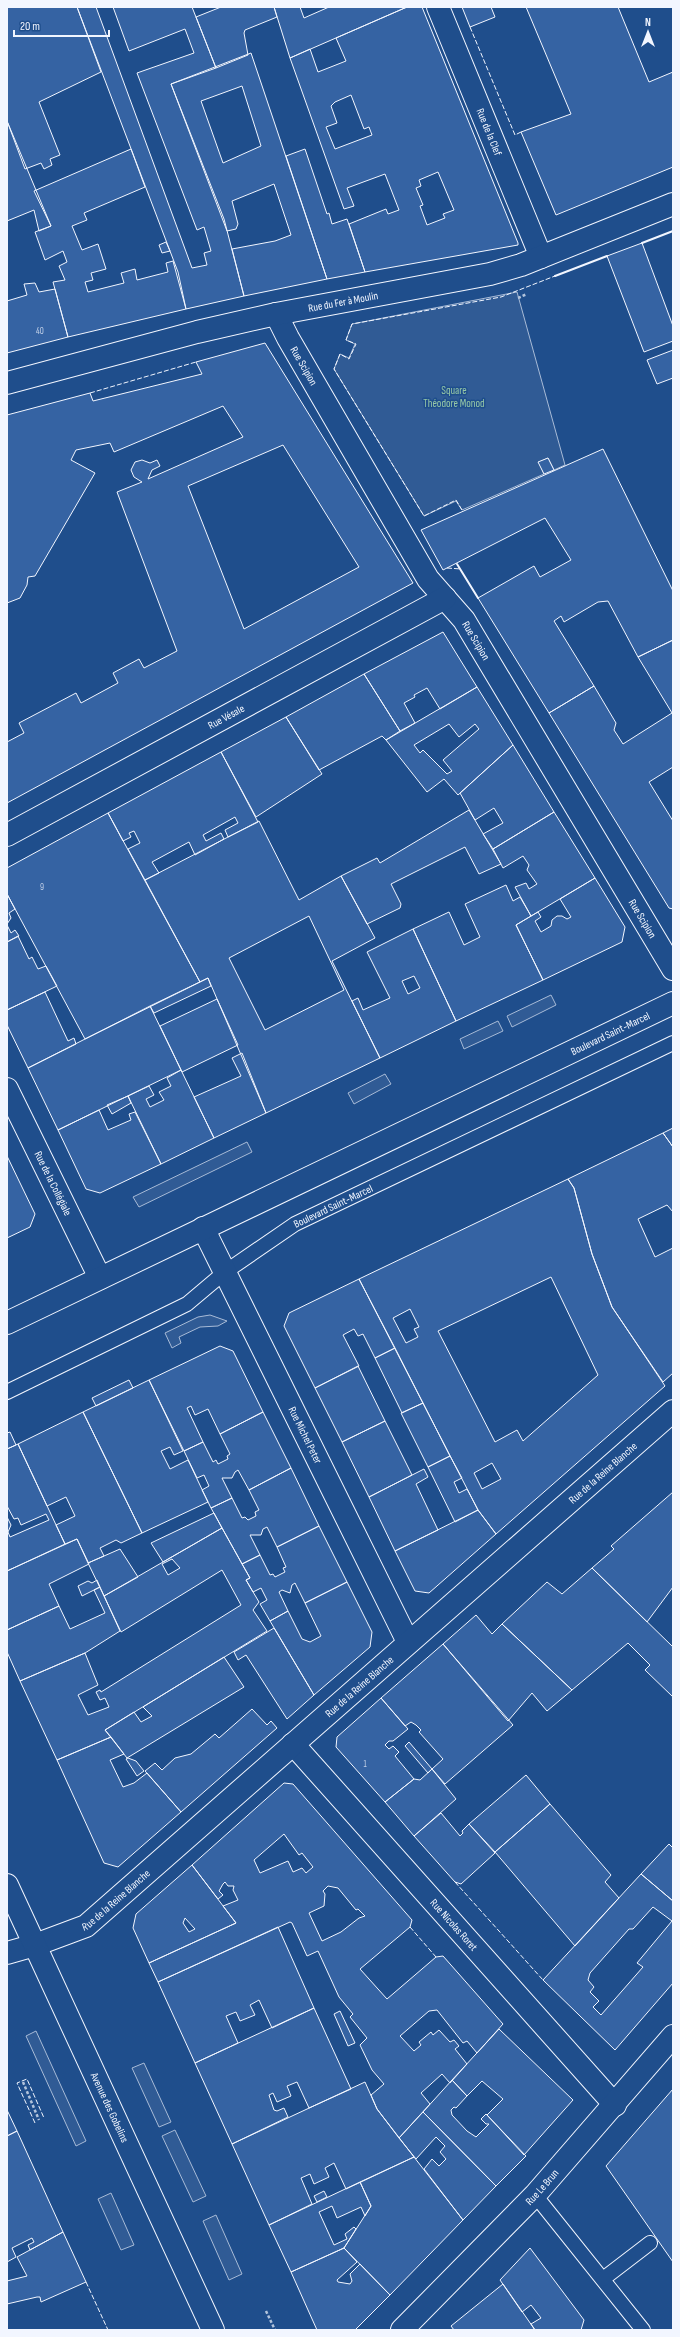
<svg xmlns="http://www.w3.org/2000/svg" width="680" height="2337" viewBox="0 0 680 2337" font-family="'Sofia Sans Condensed',sans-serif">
  <rect width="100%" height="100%" fill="#1f4e8c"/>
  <path fill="#305b95" stroke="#a8bbd7" d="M517,292L565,465L554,470L548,458L539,462L544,474L462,510L456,501L424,516L334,369L340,354L349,358L355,344L346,340L352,324Z
    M551,995L556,1005L512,1027L507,1016Z
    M498,1021L503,1031L464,1049L460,1039Z
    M385,1074L391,1084L354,1104L348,1093Z
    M247,1142L252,1152L139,1207L133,1197Z
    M210,1315L227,1321L218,1326L200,1327L179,1337L181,1343L172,1348L165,1333L198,1317Z
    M36,2031L86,2141L76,2146L26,2036Z
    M144,2063L171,2122L159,2127L132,2068Z
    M175,2130L206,2196L193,2202L162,2136Z
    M111,2193L134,2245L121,2250L98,2199Z
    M216,2215L242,2274L229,2280L203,2221Z"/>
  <path fill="#3563a3" stroke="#f2f6ff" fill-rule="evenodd" d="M7,7H77L101,72L39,102L60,155L50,159L52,165L44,169L41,163L25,169L7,121Z
    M77,7H96L192,268L207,265L204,253L211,251L204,227L197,230L137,73L194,53L185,29L129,51L113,7H192L216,68L171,84L224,219L244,296L186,309L178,272Z
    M221,7H274L277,17L245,30L244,33L248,55L216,68L196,17Z
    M274,7H300L304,18L329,7H407L290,58Z
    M407,7H422L518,243V245L365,272L349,224L386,209L388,214L399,210L385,174L347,188L354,206L344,209L290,58L310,49L318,72L346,61L336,38ZM351,95L364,129L369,127L372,135L335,149L326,127L337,123L331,106L335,102ZM438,172L454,210L443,214L445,218L427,225L420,206L423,205L416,188L421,186L419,180Z
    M462,7H491L495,17L470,27Z
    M526,7H618L649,82L673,72V167L556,215L521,132L571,114Z
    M251,53L327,279L244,296L232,249L275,241L291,235L274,184L232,201L238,224L236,229L227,231L171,84ZM242,86L261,146L223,163L201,101Z
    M7,121L51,226L39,231L34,210L7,221Z
    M131,149L145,187L84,213L87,220L72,226L82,250L98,244L106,269L91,273L93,280L85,282L88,292L124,283L121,273L135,269L137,280L168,272L166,263L173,261L186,309L68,337L53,282L65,280L59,266L67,262L63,251L45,260L35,232L51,226L34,191Z
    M305,149L327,214L329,213L332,224L347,219L365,272L327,279L286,156Z
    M166,242L170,251L162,253L159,245Z
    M642,243L673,326V341L644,352L607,256Z
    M35,283L39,292L55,289L68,337L7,353V301L27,295L24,284Z
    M265,343L413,583L7,803V742L24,733L19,723L76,693L81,703L118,683L113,673L139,659L144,668L177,651L117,492L142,482L134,477L131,470L135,462L142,460L150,463L157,460L160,466L152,470L148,479L243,437L223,406L114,452L110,443L76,450L71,460L95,473L35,576L28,577L27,585L20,598L7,603V415L90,393L93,401L202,374L196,362ZM283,445L359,567L244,629L188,486Z
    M673,350V378L657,384L647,360Z
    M603,449L673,591V640L638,657L608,601L598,602L564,622L561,616L554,621L594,686L549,713L478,598L534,566L540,577L571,560L545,518L443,570L421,530Z
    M548,458L554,470L544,474L538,462Z
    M443,632L477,687L440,709L427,688L414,695L415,697L404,703L415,723L400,731L364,674Z
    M673,640V767L649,782L673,821V909L669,908L549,713L594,686L616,723L614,730L623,744L672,713L638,657Z
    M364,674L400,731L386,740L382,736L319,770L286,717Z
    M477,687L513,745L458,795L444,779L427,792L386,740ZM449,724L459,737L475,724L479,729L443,760L452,771L447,774L423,750L420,753L414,745Z
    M286,717L322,774L256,817L221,752Z
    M513,745L554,812L493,849L483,834L503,823L494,808L475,820L460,793Z
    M221,752L258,822L228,837L225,830L238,823L235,817L203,835L206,841L221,833L224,839L195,855L189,842L152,862L159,873L145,880L128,849L140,843L134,831L129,833L131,837L123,841L108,813Z
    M469,810L501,864L479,874L465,847L391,884L401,904L400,908L367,924L341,876L377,858L380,863Z
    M554,812L595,878L531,916L515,887L526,883L529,889L537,884L527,870L529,865L523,856L503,868L493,849Z
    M108,813L200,982L85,1039L7,894V868Z
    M259,821L299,900L341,876L375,938L332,961L380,1058L266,1113L208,978L200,982L145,880ZM309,916L344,990L265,1030L229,958Z
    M595,878L625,927L622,942L543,980L516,925L538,912L541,917L535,921L541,932L551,926L552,920L557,916H562L567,919L571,917L560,899Z
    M506,885L513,901L520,897L531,916L516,925L543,980L456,1021L413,929L449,912L464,945L480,937L465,904Z
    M7,894L15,909L9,913L11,918L7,924Z
    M7,925L11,933L15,930L19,936L7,942Z
    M413,929L456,1021L380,1058L352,1001L358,998L363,1010L390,998L367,952ZM414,976L420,988L408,994L402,981Z
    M18,936L29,959L32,957L38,969L46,966L57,986L7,1010V942Z
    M208,978L211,986L154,1013L150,1006Z
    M45,992L68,1041L74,1038L76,1044L28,1068L7,1025V1010Z
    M217,999L238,1045L182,1072L160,1026Z
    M150,1006L181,1070L58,1130L28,1068Z
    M242,1053L266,1113L214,1138L194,1097L241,1076L232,1058Z
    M181,1070L214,1138L161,1164L128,1096L149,1086L154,1095L146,1099L150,1107L164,1100L159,1092L171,1086L167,1078Z
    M128,1096L131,1103L112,1114L107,1105Z
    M99,1110L108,1130L131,1120L129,1114L135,1112L161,1164L100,1193L86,1189L58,1130Z
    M673,1128V1147L663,1133Z
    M663,1133L673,1147V1212L667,1205L638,1219L655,1257L673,1248V1373L663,1382L612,1307L592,1254L574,1188L568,1179Z
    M7,1156L35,1214L30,1227L7,1238Z
    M568,1179L574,1188L592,1254L612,1307L665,1386L496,1534L478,1510L359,1279ZM551,1277L598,1375L523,1441L517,1430L495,1442L438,1331ZM410,1309L419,1327L414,1329L418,1337L406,1343L393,1318ZM492,1463L501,1479L482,1489L474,1473Z
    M359,1279L395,1348L375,1358L363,1334L358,1336L354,1329L343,1335L359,1366L315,1388L284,1326L289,1313Z
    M220,1346L233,1351L263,1412L220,1434L208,1409L195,1415L191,1406L187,1408L203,1442L184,1451L149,1380Z
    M395,1348L423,1403L402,1413L375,1358Z
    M358,1366L385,1421L342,1442L315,1388Z
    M129,1380L133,1388L96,1406L92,1398Z
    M149,1380L183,1451L174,1455L170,1447L161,1451L170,1469L188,1460L208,1502L142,1533L83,1412Z
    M423,1403L450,1456L428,1467L401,1413Z
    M83,1412L142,1533L121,1543L116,1540L100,1548L104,1556L88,1563L77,1539L65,1544L56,1525L75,1516L66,1497L47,1506L18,1444Z
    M263,1412L291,1468L249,1490L238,1470L235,1472L232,1478H222L232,1498L211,1508L202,1490L209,1486L204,1475L197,1478L184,1451L203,1442L213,1462L216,1460L218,1464L228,1459L227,1456L230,1454L220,1434Z
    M385,1421L412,1475L369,1497L342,1442Z
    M10,1432L16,1445L7,1449V1433Z
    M18,1444L65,1544L7,1571V1517L11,1525L8,1532L10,1537L49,1520L46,1514L21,1525L18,1518L14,1519L7,1506V1449Z
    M450,1456L462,1478L454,1482L459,1493L467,1489L478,1510L455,1522L428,1467Z
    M291,1468L319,1526L277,1547L267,1527L263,1529L261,1535H250L260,1555L242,1564L211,1508L232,1498L242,1518L245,1517L248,1520L256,1516L255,1512L259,1510L249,1490Z
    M424,1469L428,1477L416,1484L438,1530L395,1551L369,1497Z
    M673,1492V1587L647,1622L592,1568L614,1549L611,1546Z
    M478,1510L496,1534L429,1593L415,1591L395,1551Z
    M214,1513L222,1528L163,1562L151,1543Z
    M319,1526L347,1582L305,1603L295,1583L292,1585L290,1593L282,1590L279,1592L288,1611L270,1621L260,1604L267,1600L261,1588L253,1592L246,1580L250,1578L242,1564L260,1555L270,1575L273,1574L275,1577L285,1572L283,1568L286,1567L277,1547Z
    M222,1528L250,1578L246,1580L259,1602L253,1610L267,1631L105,1730L111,1737L57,1760L20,1681L85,1653L98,1685L78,1695L88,1715L109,1707L105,1698L100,1700L96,1692L100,1690L101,1692L241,1605L222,1570L121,1632L104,1596ZM172,1559L180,1568L168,1575L162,1564Z
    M77,1539L89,1564L49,1584L59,1606L7,1630V1571Z
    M120,1549L138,1577L104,1596L88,1563Z
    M592,1568L673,1647V1697L645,1670L650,1665L628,1643L572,1690L502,1624L547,1582L562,1594Z
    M97,1580L100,1587L82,1596L78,1586L88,1581L92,1583Z
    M347,1582L372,1632L370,1647L314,1695L270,1621L288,1611L302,1639L310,1642L321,1636L305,1603Z
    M100,1587L120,1631L85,1653L20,1681L7,1652V1630L59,1606L70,1629L105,1613L94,1590Z
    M476,1615L492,1634L502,1624L572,1690L547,1711L532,1693L508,1721L443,1644Z
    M274,1628L314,1695L287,1719L246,1655L238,1660L234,1652Z
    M443,1644L513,1725L445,1784L432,1769L443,1759L419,1732L421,1730L416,1725L411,1722L405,1726L381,1698Z
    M224,1657L244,1687L127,1758L105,1730L134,1712L141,1722L152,1716L143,1707Z
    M381,1698L408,1729L393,1741H389L385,1745L389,1749L393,1746L399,1752L395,1756L414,1779L385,1802L336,1747L337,1737Z
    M252,1709L267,1725L271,1721L277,1728L181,1812L145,1771L155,1763L162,1770L175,1758L191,1754L215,1734L219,1738Z
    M111,1737L124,1754L110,1760L123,1787L134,1783L147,1773L181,1812L118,1867L104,1863L57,1760Z
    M409,1742L432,1769L428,1773L405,1746Z
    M128,1758L136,1761L144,1771L137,1776L126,1759Z
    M432,1769L456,1799L414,1836L385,1802L414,1779L420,1780Z
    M526,1775L550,1804L495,1852L469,1824Z
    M284,1783L293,1784L412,1920L410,1927L360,1969L387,1999L436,1957L443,1956L503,2024L477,2053L467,2041L463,2043L437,2010L429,2011L400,2036L414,2051L421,2045L419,2042L431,2032L433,2035L439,2030L450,2042L454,2040L459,2046L455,2049L467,2064L450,2083L442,2074L421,2093L430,2104L399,2138L377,2109L371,2095L384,2084L372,2070L360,2045L367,2038L350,2017L353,2014L339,1997L318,1951L307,1956L292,1923L290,1922L158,1982L149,1963L236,1923L223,1906L238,1900L233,1890L234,1886H228L225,1882L223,1884L219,1891L223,1895L218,1899L192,1865ZM284,1834L299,1855L302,1853L313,1867L306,1873L302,1868L293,1872L288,1861L260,1873L254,1860ZM328,1886L338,1888L356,1910L358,1909L365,1916L359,1918L341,1932L322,1941L309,1913L324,1906L325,1894L323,1891Z
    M550,1804L611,1875L605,1882L619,1898L575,1946L495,1852Z
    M441,1813L460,1836L463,1833L462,1831L469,1824L495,1853L461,1884L455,1882L414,1836Z
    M669,1844L673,1848V1901L641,1874Z
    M192,1865L236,1923L149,1963L133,1928L136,1914ZM185,1918L195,1929L189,1932L183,1923Z
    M641,1874L673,1901V1983L615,2050L543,1980ZM653,1907L672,1921L637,1963L643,1967L601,2015L593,2007L599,2001L590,1992L594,1987L588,1980L590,1973L629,1929H633Z
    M278,1927L314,2008L272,2028L259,2000L250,2005L255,2015L240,2021L236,2012L226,2016L238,2043L195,2063L158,1982Z
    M314,2008L351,2089L309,2108L297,2082L287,2086L291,2096L277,2102L273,2093L269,2095L274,2110L277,2111L284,2108L288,2117L232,2144L195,2063Z
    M340,2011L355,2043L348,2046L334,2014Z
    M499,2029L573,2100L524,2155L487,2115L503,2099L482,2081L467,2096L452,2080Z
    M452,2080L467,2096L456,2108L454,2107L451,2110L452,2115L467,2131L476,2137L489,2124H486L481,2119L486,2114L526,2156L496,2186L423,2112Z
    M365,2082L377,2109L414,2157L346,2189L334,2163L325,2168L329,2177L314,2184L310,2174L301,2178L312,2204L269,2225L232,2144Z
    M673,2089V2262L606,2166Z
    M7,2110L17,2131L7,2136Z
    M423,2112L496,2186L463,2220L424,2169L432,2159L439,2166L446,2159L440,2152L445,2146L436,2137L416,2159L399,2138Z
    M17,2131L63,2232L30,2250L28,2245L34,2242L32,2238L12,2248L16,2257L7,2262V2136Z
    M414,2157L463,2220L390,2295L344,2248L371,2206L360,2182Z
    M360,2182L371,2206L365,2216L361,2207L337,2218L332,2206L319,2212L334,2245L347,2239L345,2234L354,2227L356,2229L344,2248L291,2272L269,2225Z
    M324,2191L327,2197L317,2202L314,2196Z
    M63,2232L86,2282L41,2302L40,2297H37L7,2304V2281L27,2276L17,2257Z
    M344,2248L357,2262L337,2280L338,2282L350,2284L352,2281L350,2274L360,2264L390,2295L355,2330H317L291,2272Z
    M530,2248L584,2320L581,2330H535L531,2324L541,2318L531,2305L522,2312L500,2280Z
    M503,2284L535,2330H454L451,2326Z"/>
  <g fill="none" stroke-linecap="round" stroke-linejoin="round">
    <defs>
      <g id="lane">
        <path id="s1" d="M7,1392L187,1304L225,1272L295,1224L673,1043"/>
        <path d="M535,2195L643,2330"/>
        <path d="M603,2279L650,2243"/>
      </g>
      <g id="street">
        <path id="s2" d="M438,7L541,257"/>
        <path id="s3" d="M276,314L288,338L428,579L464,620L673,969"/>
        <path id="s4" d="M7,383L197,332L276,314L490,274L521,265L673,204"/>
        <path id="s5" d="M7,835L445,598"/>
        <path id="s6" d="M7,1089L100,1278"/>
        <path id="s7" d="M203,1228L408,1642"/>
        <path id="s8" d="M293,1744L615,2105"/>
        <path id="s9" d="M7,1953L35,1945L86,1926L673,1411"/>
        <path id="s10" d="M402,2330L535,2195L673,2036"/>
      </g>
      <g id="secondary">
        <path id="s11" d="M7,1323L673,1003"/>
        <path id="s12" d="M7,1885L213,2330"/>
      </g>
    </defs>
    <use href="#lane" stroke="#f2f6ff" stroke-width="16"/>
    <use href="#street" stroke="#f2f6ff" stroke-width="24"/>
    <use href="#secondary" stroke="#f2f6ff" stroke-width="24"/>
    <path stroke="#b3c4dc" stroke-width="2.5" stroke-dasharray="3 2" stroke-linecap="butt" d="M518,298L527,294
      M23,2082L39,2120
      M266,2311L275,2330"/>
    <use href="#lane" stroke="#1f4e8c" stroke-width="14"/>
    <use href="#street" stroke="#1f4e8c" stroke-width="22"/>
    <use href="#secondary" stroke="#1f4e8c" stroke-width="22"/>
    <path stroke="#f2f6ff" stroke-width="1" stroke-dasharray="5 2" stroke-linecap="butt" d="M470,27L515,135L521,132
      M90,393L196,362
      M462,510L456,500L424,516L334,369L340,354L349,359L356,344L346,340L352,324L501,297L555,276
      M447,568L461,569
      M455,1882L543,1980
      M410,1927L436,1957
      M35,2123L17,2083L27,2079L44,2118
      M86,2282L108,2330"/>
    <path stroke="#f2f6ff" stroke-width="2" d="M642,243L673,231
      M555,276L607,256
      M457,564L478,598"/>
  </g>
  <g text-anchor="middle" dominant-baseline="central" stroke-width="3" stroke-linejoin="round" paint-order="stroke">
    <g font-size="9" fill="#c3d1e8">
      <text x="40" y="331">40</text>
      <text x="42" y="887">9</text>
      <text x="365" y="1764">1</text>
    </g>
    <g font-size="11" fill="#f2f6ff" stroke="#1f4e8c">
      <text stroke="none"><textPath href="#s2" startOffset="135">Rue de la Clef</textPath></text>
      <text stroke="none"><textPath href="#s4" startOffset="346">Rue du Fer à Moulin</textPath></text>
      <text stroke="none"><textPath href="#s3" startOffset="59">Rue Scipion</textPath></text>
      <text stroke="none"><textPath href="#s3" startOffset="384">Rue Scipion</textPath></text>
      <text stroke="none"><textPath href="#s5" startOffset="249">Rue Vésale</textPath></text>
      <text stroke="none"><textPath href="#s3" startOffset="708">Rue Scipion</textPath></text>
      <text stroke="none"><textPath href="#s11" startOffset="669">Boulevard Saint-Marcel</textPath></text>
      <text stroke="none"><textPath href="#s6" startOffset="105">Rue de la Collégiale</textPath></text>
      <text stroke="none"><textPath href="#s1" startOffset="377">Boulevard Saint-Marcel</textPath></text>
      <text stroke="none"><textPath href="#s7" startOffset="231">Rue Michel Peter</textPath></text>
      <text stroke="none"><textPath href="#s9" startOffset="771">Rue de la Reine Blanche</textPath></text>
      <text stroke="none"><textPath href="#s9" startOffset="447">Rue de la Reine Blanche</textPath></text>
      <text stroke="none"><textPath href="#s9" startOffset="123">Rue de la Reine Blanche</textPath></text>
      <text stroke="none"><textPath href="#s8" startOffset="242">Rue Nicolas Roret</textPath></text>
      <text stroke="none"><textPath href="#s12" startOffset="245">Avenue des Gobelins</textPath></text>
      <text stroke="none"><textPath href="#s10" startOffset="200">Rue Le Brun</textPath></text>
    </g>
    <g font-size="11" fill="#97c8a6" stroke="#1f4e8c">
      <text x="454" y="390">Square<tspan x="454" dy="13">Théodore Monod</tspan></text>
    </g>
  </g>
  <rect width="680" height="2337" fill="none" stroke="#f2f6ff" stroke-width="16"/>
  <g transform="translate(648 32)" stroke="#1f4e8c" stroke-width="3" paint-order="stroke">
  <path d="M0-3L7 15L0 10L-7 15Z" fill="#f2f6ff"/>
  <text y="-6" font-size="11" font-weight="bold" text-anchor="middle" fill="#f2f6ff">N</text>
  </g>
  <path d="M14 30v6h95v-6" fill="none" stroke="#f2f6ff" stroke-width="2"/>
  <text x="20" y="30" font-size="12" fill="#f2f6ff" stroke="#1f4e8c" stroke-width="3" paint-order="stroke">20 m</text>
</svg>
